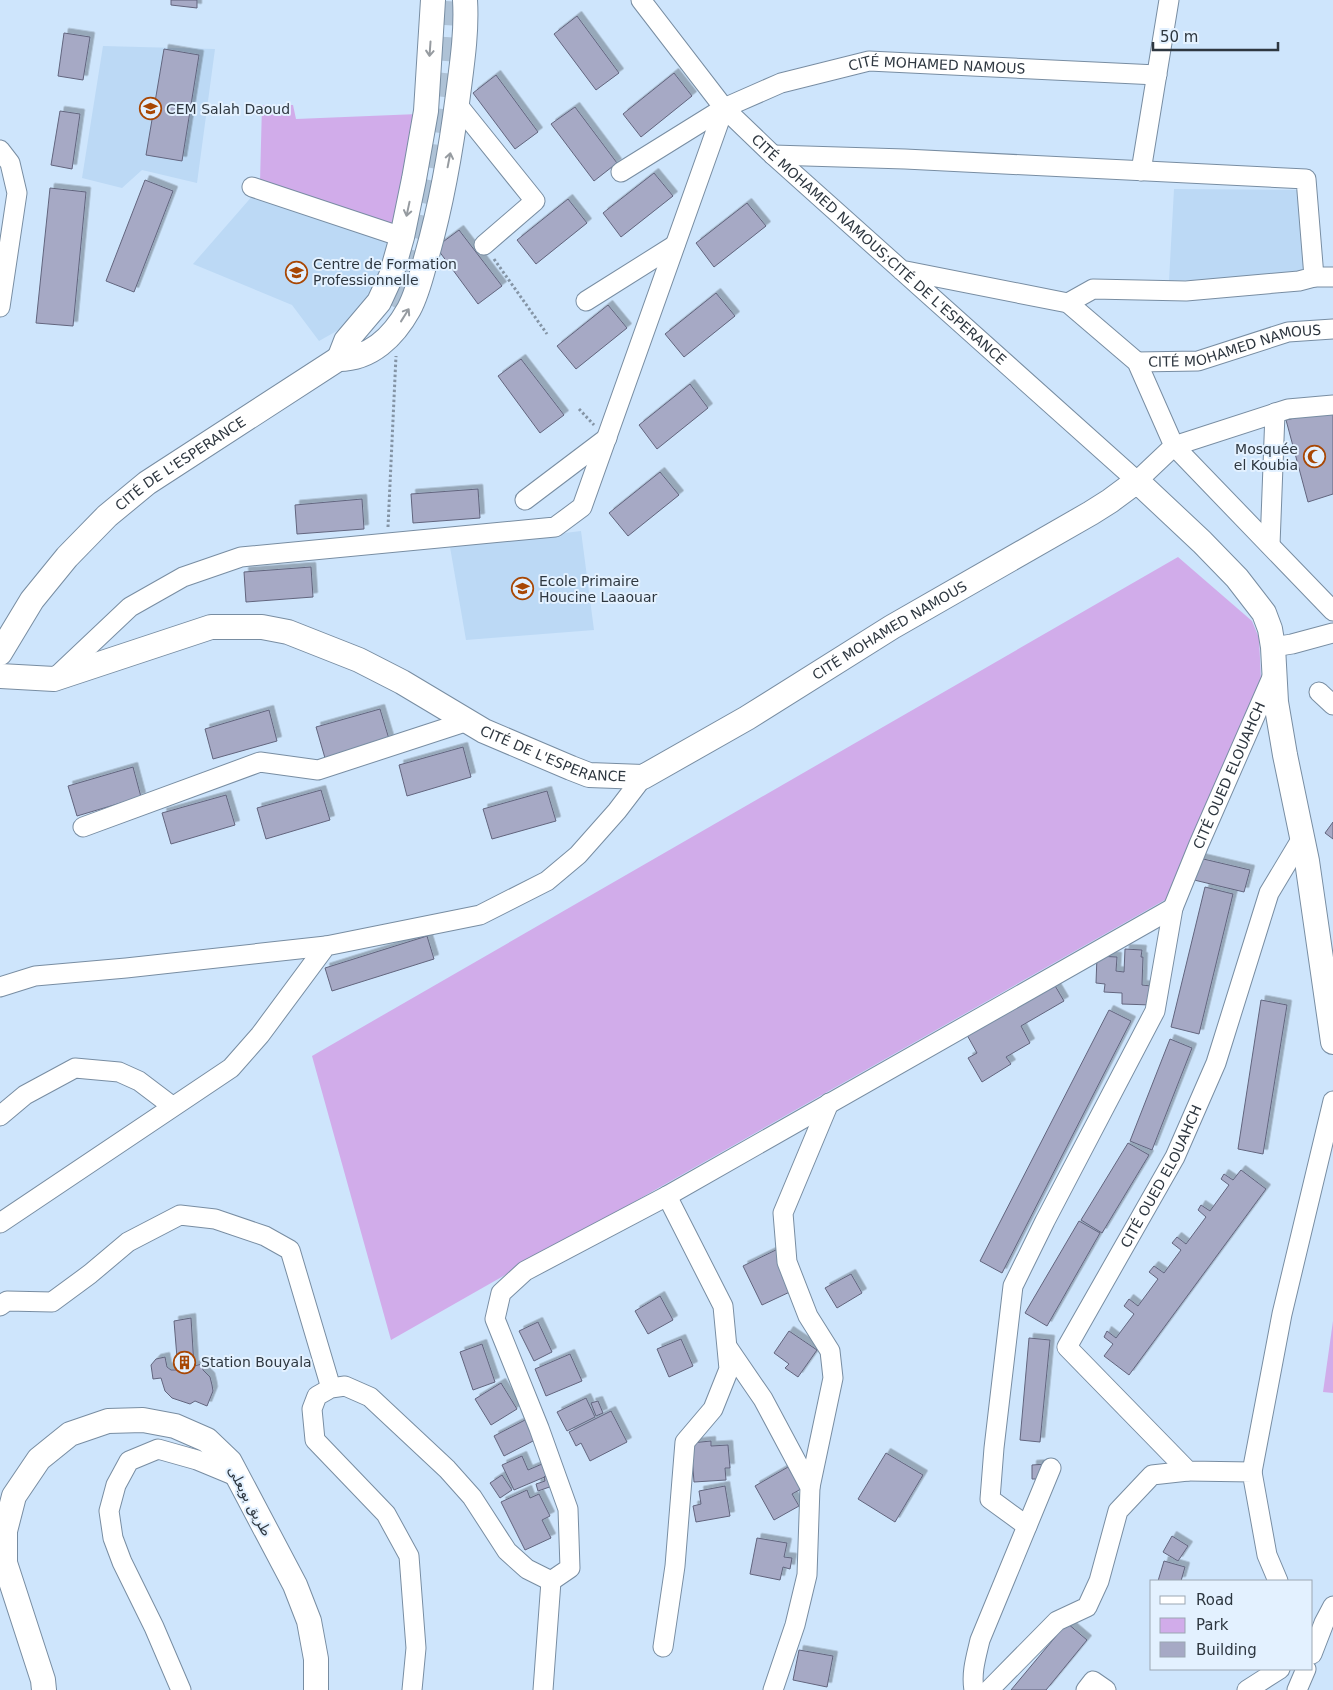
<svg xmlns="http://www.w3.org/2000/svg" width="1333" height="1690" viewBox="0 0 1333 1690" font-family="'DejaVu Sans',Cairo,sans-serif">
  <defs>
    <filter id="shadow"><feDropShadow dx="4.5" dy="-4.5" stdDeviation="0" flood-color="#0004"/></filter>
  </defs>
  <rect width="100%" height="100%" fill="#cee5fc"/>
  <path fill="#bcd9f5" d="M103,46L215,49L197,183L142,170L122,188L82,178Z
    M1174,189L1304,190L1310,275L1169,281Z
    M254,194L394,243L366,306L342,328L319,341L292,305L193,264Z
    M581,531L594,630L466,640L450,547Z"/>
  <path fill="#d1acea" d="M262,105H293L296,119L418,114L396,226L260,182Z
    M1178,557L1252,621L1259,638L1261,680L1170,897L391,1340L312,1056Z
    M1333,1321V1393L1323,1392Z"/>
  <path fill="#a6a9c5" stroke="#62657e" filter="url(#shadow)" d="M171,0H197V8L171,5Z
    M577,16L619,73L596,90L554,34Z
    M64,33L90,37L83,80L58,76Z
    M164,49L199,55L182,161L146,155Z
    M674,73L692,96L641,137L623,114Z
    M496,75L538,132L515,149L473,93Z
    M575,107L617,163L594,181L551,124Z
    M60,111L80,114L72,169L51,165Z
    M654,173L673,196L621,237L603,213Z
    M145,180L173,191L134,292L106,281Z
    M50,188L86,192L73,326L36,323Z
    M568,199L587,223L536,264L517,240Z
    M747,203L766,226L714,267L696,243Z
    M459,230L502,286L478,304L436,247Z
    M716,293L735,316L684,357L665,334Z
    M608,305L627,328L576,369L557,346Z
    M521,359L564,415L540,433L498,376Z
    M690,384L708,408L657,449L639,425Z
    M1333,409V494L1308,502L1286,420Z
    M660,472L679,495L628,536L609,513Z
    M478,489L480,518L413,523L411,494Z
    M362,499L364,529L297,534L295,505Z
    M311,567L313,597L246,602L244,572Z
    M380,709L389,739L325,758L316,727Z
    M269,710L277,741L213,759L205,729Z
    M463,747L471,777L407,796L399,765Z
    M133,767L141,797L77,816L68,786Z
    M321,790L330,820L266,839L257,808Z
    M547,791L556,821L492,839L483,809Z
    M226,795L235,825L171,844L162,813Z
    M1333,822V839L1325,833Z
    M1195,857L1250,870L1244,892L1190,879Z
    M1205,887L1233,894L1199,1034L1171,1027Z
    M427,936L434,959L332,991L325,968Z
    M1125,949L1142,950L1141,957H1143L1142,985L1151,986V1005L1122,1004V993L1104,992L1105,984L1096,983L1097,956L1117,957L1116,971L1124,972Z
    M1054,984L1064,1001L1021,1026L1030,1043L1006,1057L1011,1064L982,1082L968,1058L977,1053L967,1035Z
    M1261,1000L1287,1005L1263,1154L1238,1149Z
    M1109,1010L1131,1021L1002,1273L980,1261Z
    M1170,1039L1192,1048L1152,1150L1130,1141Z
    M1128,1143L1149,1155L1102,1233L1081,1220Z
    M1241,1170L1266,1189L1129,1375L1104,1356L1113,1344L1104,1337L1107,1331L1116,1338L1134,1314L1124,1306L1129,1299L1138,1306L1158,1279L1149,1272L1154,1266L1164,1273L1181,1250L1172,1243L1177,1237L1186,1244L1206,1217L1198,1210L1201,1205L1210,1211L1229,1185L1221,1179L1224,1174L1233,1180Z
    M1079,1221L1100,1233L1047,1326L1025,1313Z
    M784,1246L794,1290L762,1305L743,1266Z
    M851,1274L862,1293L837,1308L825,1288Z
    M660,1296L673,1320L648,1334L635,1311Z
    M191,1318L194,1366L202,1364L203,1370L210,1377L212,1385L213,1391L207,1406L195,1401L190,1404L172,1398L165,1391L161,1378L153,1379L151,1365L156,1359L165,1357L167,1367L171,1370H178L174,1321Z
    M538,1322L552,1352L534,1361L519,1331Z
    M789,1331L817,1350L798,1377L785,1368L789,1364L774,1353Z
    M1029,1338L1050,1340L1040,1442L1020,1440Z
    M681,1339L693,1366L669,1377L657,1349Z
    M482,1344L495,1382L473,1390L460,1352Z
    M570,1354L582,1381L546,1396L535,1369Z
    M501,1383L517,1409L491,1425L475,1399Z
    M586,1398L595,1417L567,1431L557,1412Z
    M598,1401L603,1413L596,1416L591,1403Z
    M611,1411L627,1442L590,1461L581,1443L576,1446L569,1432Z
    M525,1420L535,1440L504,1456L494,1436Z
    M711,1441V1446L728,1445L730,1468H725L726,1480L694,1482L691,1443Z
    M886,1453L923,1475L895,1522L858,1499Z
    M522,1456L528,1470L542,1464L547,1476L514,1490L502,1465Z
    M1046,1464L1047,1479H1032V1465Z
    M788,1467L801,1489L792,1494L799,1506L774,1520L755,1486Z
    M554,1473L558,1484L538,1491L536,1484L545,1481L544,1477Z
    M502,1475L512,1490L500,1498L490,1483Z
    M725,1486L730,1516L696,1522L693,1506L701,1504L699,1491Z
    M527,1490L530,1498L539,1494L550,1516L542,1520L551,1538L525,1550L501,1502Z
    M1172,1536L1188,1546L1178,1561L1163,1552Z
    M757,1538L787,1543L784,1557L792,1558L790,1569L783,1567L780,1580L750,1574Z
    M1164,1561L1185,1567L1181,1581H1158Z
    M1067,1623L1087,1640L1046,1690H1011Z
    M799,1650L833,1656L827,1687L793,1680Z"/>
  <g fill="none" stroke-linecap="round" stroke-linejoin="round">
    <path stroke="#aec2d6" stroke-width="24" stroke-dasharray="24 12" stroke-linecap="butt" d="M392,306C408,275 416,243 424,208C439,140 446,70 450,0"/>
    <defs>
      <g id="minor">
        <path id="s1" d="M641,0L724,108L773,155L1137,481L1174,446L1137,362L1068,303L901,270"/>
        <path d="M457,104L535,201L484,245"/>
        <path d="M0,150L10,163L17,193L0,307"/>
        <path d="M773,155L905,159L1306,179L1314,277L1299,281L1186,291L1093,289L1068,303"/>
        <path d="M1141,171L1169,0"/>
        <path id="s2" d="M621,172L724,108L781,83L869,61L1157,75"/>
        <path d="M252,187L402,237"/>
        <path d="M1314,277H1333"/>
        <path d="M586,301L675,245"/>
        <path id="s3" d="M1137,362L1198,361L1288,332L1333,329"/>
        <path d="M1333,405L1288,409L1174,446L1333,611"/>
        <path d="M525,500L607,438"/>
        <path d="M1270,545L1275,413"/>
        <path d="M1273,647L1292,644L1333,633"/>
        <path d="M57,676L130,607L183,577L241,557L555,527L582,507L724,108"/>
        <path d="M1319,692L1333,705"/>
        <path d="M83,827L260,762L318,770L468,721"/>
        <path d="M0,987L35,976L126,968L326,946"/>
        <path d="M0,1116L25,1095L75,1068L119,1072L139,1081L172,1106"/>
        <path d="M667,1196L1173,908"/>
        <path d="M0,1223L231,1068L260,1035L326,946L480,915L547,881L578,855L617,811L643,777"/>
        <path d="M0,1306L7,1301L52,1302L90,1274L128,1242L180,1215L215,1219L265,1236L290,1250L331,1388"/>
        <path d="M728,1348L763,1399L810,1487L807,1575L795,1625L773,1690"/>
        <path d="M1252,1472L1282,1314L1333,1101"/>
        <path d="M810,1487L833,1378L830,1351L808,1316L787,1262L783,1213L829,1103"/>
        <path id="s4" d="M1027,1526L990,1499L994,1448L1013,1286L1045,1221L1155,1011L1173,908L1199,844L1273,675"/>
        <path id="s5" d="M1278,1581L1267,1555L1252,1472L1188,1471L1067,1347L1175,1157L1216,1063L1269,893L1302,838"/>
        <path d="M1312,1654L1324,1623L1333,1606"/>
        <path d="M181,1690L154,1627L122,1562L113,1538L109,1511L116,1485L129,1461L158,1449L197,1460L238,1477"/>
        <path d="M412,1690L416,1648L409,1556L386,1514L315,1440L312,1409L317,1396L331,1388L345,1386L370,1397L447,1469L472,1497L507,1551L527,1569L551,1581L570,1568L568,1509L539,1428L495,1319L501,1293L525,1271L667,1196L723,1306L729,1369L713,1409L685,1442L675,1566L663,1647"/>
        <path d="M543,1690L551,1581"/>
        <path d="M974,1690C971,1673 976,1657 980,1640L1051,1468"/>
        <path d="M989,1690L1057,1621L1087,1607L1099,1581L1118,1511L1152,1475L1188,1471"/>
        <path d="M1086,1690L1093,1681L1106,1690"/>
        <path d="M1247,1690L1280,1669"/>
        <path d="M1297,1690L1306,1669"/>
      </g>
      <g id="major">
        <path d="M433,0L426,111L414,179L402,237L391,276L379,302L346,341L339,359C371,359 394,336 409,309C418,292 422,273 427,255C442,202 451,150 458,95C462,64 467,31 465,0"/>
        <path id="s6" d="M0,653L32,600L67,557L107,516L147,483L352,350"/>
        <path id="s7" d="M0,676L54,679L211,627H262L288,632L359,660L402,682L484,731L571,768L589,775L643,777L747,718L892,627L1091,513L1110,501L1137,481L1202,542L1237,578L1264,613L1270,629L1273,647L1276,702L1285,755L1307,861L1333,1042"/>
        <path d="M44,1690L43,1680L5,1563V1531L14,1496L39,1459L70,1434L108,1421L143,1420L175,1426L207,1440L230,1462L295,1585L309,1621L316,1659V1690"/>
      </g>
    </defs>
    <use href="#minor" stroke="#788da2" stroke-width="21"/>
    <use href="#major" stroke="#788da2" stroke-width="26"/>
    <path stroke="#8494a5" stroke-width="3" stroke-dasharray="2.5 2.5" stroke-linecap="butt" d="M494,259L547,334
      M579,409L594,425
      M388,527L396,356"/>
    <use href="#minor" stroke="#fff" stroke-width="19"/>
    <use href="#major" stroke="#fff" stroke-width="24"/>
  </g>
  <defs><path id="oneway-shaft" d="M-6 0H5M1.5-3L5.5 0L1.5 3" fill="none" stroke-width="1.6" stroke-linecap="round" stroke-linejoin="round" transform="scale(1.25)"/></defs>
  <g stroke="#969ba0">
    <use href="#oneway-shaft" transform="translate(430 49) rotate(94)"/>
    <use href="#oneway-shaft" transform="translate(449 160) rotate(-79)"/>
    <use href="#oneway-shaft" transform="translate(408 209) rotate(102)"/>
    <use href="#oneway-shaft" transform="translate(405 315) rotate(-58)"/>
  </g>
  <defs>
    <symbol id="school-ring" viewBox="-11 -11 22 22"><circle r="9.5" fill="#e3f1ff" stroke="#a84704" stroke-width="1.5"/><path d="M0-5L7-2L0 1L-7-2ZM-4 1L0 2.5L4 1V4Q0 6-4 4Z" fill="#a84704"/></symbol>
    <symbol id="university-ring" viewBox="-11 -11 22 22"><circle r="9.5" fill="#e3f1ff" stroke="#a84704" stroke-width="1.5"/><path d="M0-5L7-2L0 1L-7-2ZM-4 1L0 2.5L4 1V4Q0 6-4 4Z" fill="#a84704"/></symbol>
    <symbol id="mosque-ring" viewBox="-11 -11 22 22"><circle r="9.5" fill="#e3f1ff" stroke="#a84704" stroke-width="1.5"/><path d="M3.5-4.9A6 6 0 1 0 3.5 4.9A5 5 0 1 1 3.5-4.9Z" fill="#a84704"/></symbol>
    <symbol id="building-ring" viewBox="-11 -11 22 22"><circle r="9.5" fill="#e3f1ff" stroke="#a84704" stroke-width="1.5"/><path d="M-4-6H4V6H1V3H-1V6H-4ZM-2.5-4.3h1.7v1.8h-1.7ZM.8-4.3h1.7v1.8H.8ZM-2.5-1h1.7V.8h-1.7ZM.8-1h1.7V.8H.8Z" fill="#a84704"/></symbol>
  </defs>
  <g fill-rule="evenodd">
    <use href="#school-ring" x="138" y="96" width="25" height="25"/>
    <use href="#university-ring" x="284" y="260" width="25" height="25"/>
    <use href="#mosque-ring" x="1302" y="444" width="25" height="25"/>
    <use href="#school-ring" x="510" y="576" width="25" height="25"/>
    <use href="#building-ring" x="172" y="1350" width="25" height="25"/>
  </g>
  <g text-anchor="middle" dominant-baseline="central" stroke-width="4" stroke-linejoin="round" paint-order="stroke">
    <g font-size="14" fill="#2e3740" stroke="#e3f1ff">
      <text stroke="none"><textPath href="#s2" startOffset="342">CITÉ MOHAMED NAMOUS</textPath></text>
      <text stroke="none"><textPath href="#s1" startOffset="346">CITÉ MOHAMED NAMOUS;CITÉ DE L'ESPERANCE</textPath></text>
      <text stroke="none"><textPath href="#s3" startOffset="100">CITÉ MOHAMED NAMOUS</textPath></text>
      <text stroke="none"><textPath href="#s6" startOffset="265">CITÉ DE L'ESPERANCE</textPath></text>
      <text stroke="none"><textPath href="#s7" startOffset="972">CITÉ MOHAMED NAMOUS</textPath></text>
      <text stroke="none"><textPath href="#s7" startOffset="591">CITÉ DE L'ESPERANCE</textPath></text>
      <text stroke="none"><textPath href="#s4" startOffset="818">CITÉ OUED ELOUAHCH</textPath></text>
      <text stroke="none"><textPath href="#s5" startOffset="545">CITÉ OUED ELOUAHCH</textPath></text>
      <text transform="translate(250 1501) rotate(62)">طريق بويعلى</text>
    </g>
    <g font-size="14" fill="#2e3740" stroke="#e3f1ff" text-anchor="start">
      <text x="166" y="109">CEM Salah Daoud</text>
      <text x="313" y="264">Centre de Formation<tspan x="313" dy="16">Professionnelle</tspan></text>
      <text x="1298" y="449" text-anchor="end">Mosquée<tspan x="1298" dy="16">el Koubia</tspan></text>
      <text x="539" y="581">Ecole Primaire<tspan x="539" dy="16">Houcine Laaouar</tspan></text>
      <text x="201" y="1362">Station Bouyala</text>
    </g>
  </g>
  <rect x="1150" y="1580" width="162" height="90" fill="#e3f1ff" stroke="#9ba7b3"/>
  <rect x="1160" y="1596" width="25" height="8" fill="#ffffff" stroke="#9ba7b3"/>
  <text x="1196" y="1605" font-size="15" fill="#2e3740">Road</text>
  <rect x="1160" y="1618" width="25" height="15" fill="#d1acea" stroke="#9ba7b3"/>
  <text x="1196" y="1630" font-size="15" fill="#2e3740">Park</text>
  <rect x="1160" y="1642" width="25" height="15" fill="#a6a9c5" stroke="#9ba7b3"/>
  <text x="1196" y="1655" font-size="15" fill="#2e3740">Building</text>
  <path d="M1153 42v8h125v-8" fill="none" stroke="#2e3740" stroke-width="2.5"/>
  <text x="1160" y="42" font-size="15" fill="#2e3740" stroke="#e3f1ff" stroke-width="4" paint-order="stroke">50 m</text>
</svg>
